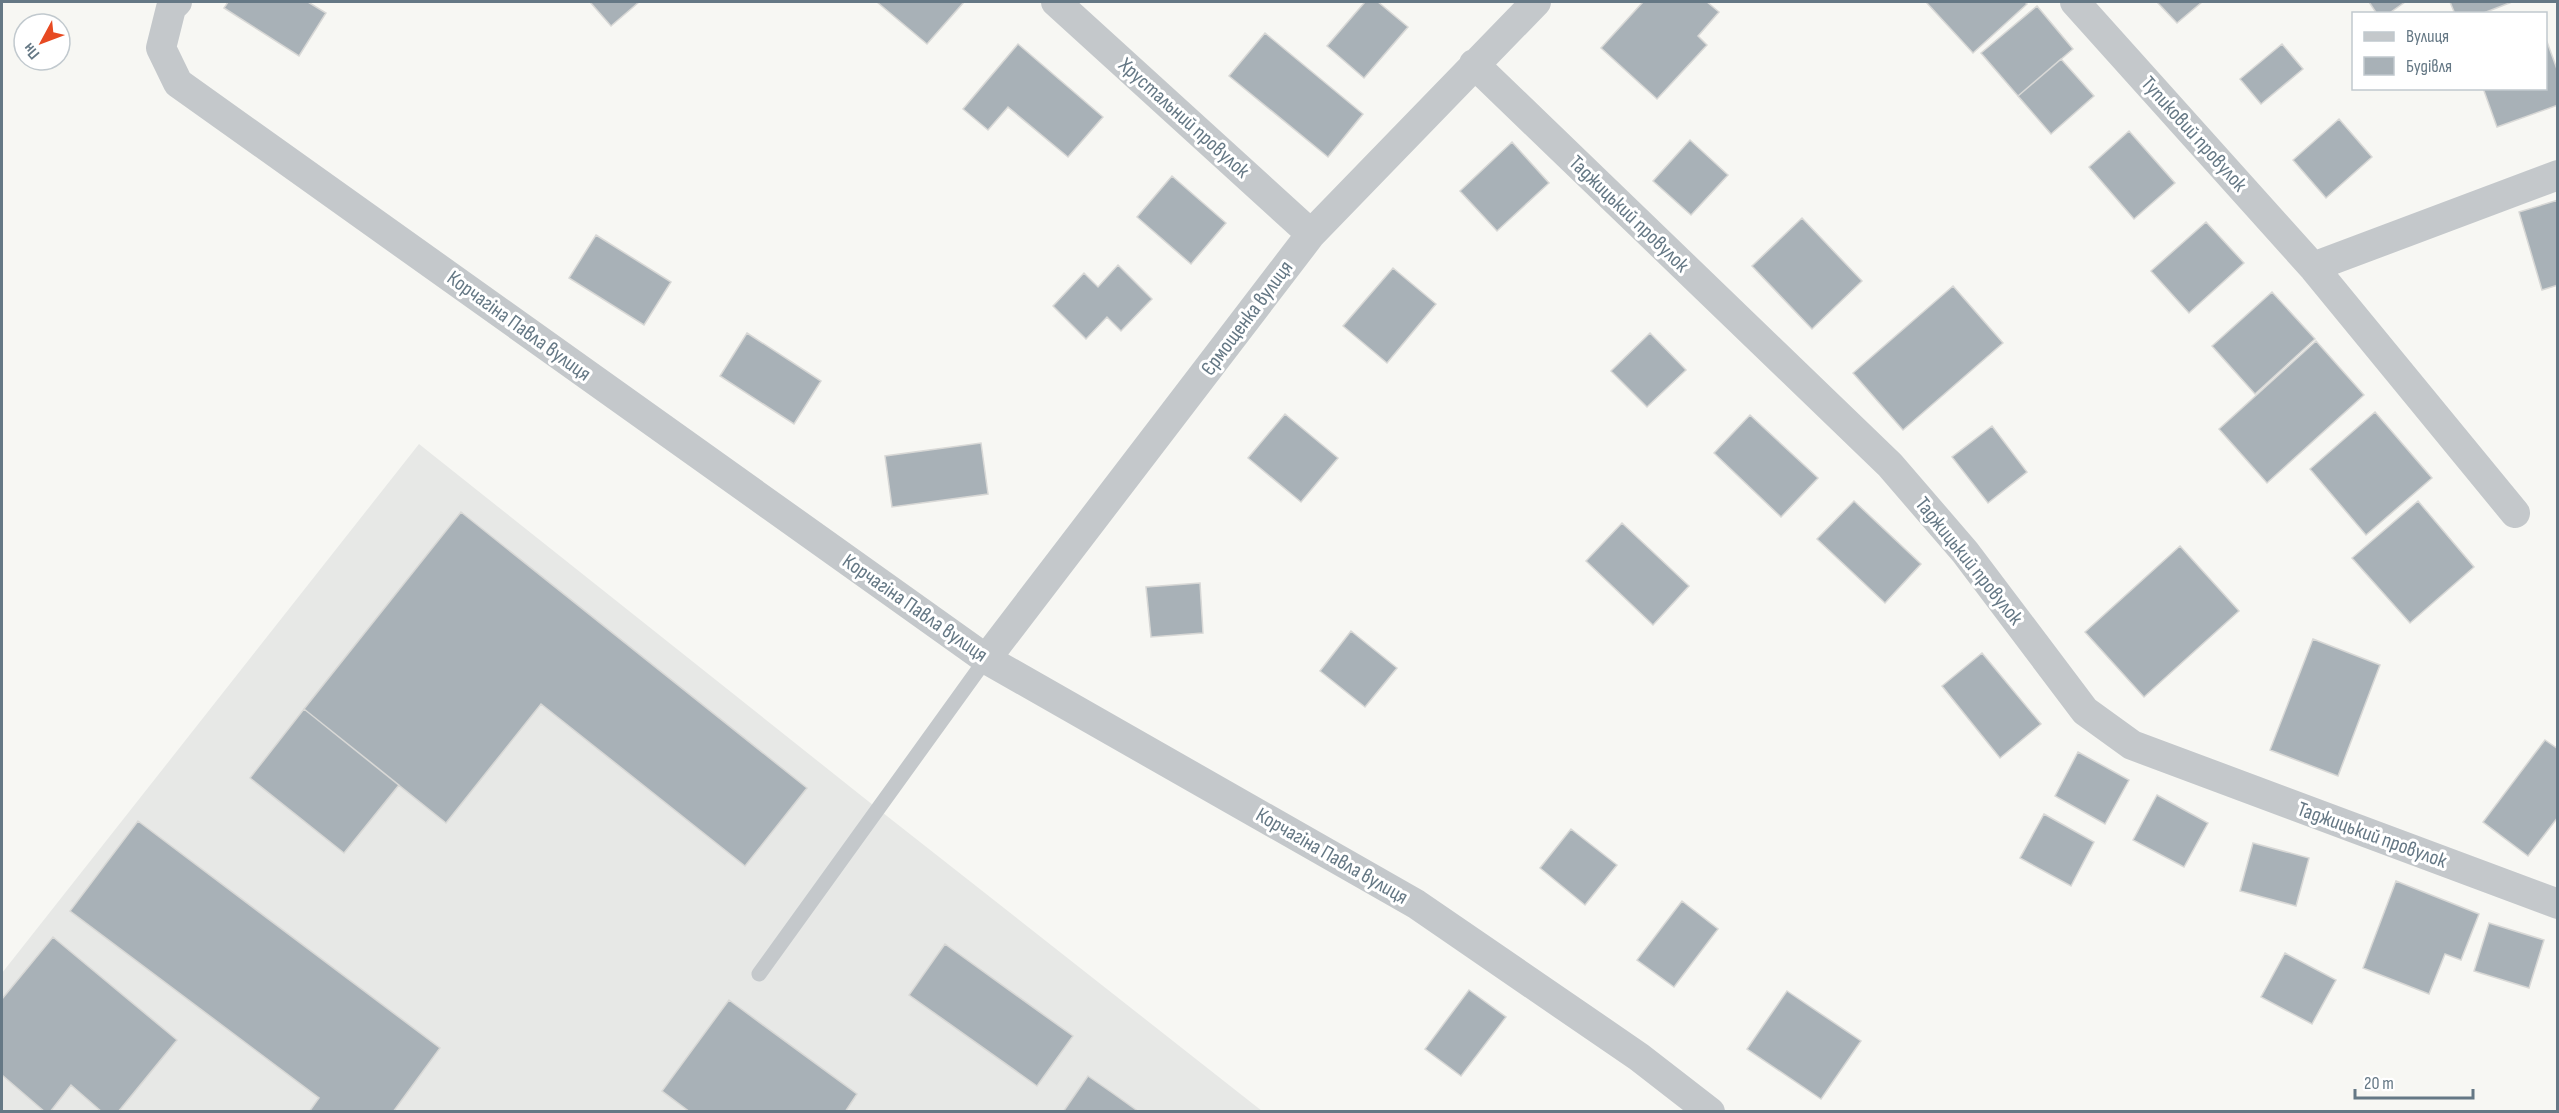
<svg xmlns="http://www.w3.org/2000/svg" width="2559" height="1113" viewBox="0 0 2559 1113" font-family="'Sofia Sans Condensed',sans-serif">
  <rect width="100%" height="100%" fill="#f7f7f3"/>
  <path fill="#e7e8e6" d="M419,444L878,809L1262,1111H4L2,1109V973Z"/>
  <path fill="#a8b1b7" stroke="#d8d8d6" stroke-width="1.5" d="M228,2H308L326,13L299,56L224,8Z
    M590,2H639L611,26Z
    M877,2H964L927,44Z
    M1365,2H1378L1408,27L1364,78L1327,46Z
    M1643,2H1707L1719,12L1698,36L1707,45L1657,99L1601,48Z
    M1926,2H2025L2027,4L1973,53Z
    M2157,2H2202L2177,23Z
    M2369,2H2405L2388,14H2377Z
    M2450,2H2512L2481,14H2455Z
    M2037,6L2073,49L2018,96L1981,53Z
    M1265,33L1363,114L1328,157L1229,76Z
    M2546,39L2558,72V105L2497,127L2483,88H2546Z
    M1018,44L1103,117L1068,157L1008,107L988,130L963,109Z
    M2282,44L2303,69L2261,104L2240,79Z
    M2061,59L2094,96L2051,134L2018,96Z
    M2339,119L2372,157L2326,198L2293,160Z
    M2129,131L2175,183L2134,219L2089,167Z
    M1690,140L1728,175L1691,215L1653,181Z
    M1512,142L1549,183L1497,231L1460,191Z
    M1172,176L1226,223L1191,264L1137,217Z
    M2558,200V285L2542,290L2519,212Z
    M1802,218L1862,281L1812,329L1752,266Z
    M2206,222L2244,263L2189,313L2151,271Z
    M596,235L671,282L644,325L569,278Z
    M1118,265L1152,299L1121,331L1107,317L1086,339L1053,306L1084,273L1098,287Z
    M1393,268L1436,304L1387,363L1343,326Z
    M1953,286L2003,343L1903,430L1853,373Z
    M2272,292L2315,339L2255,394L2212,346Z
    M747,333L821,381L794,424L720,376Z
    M1650,333L1686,370L1647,407L1611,371Z
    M2316,341L2364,395L2267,483L2219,429Z
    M2375,412L2432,478L2366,535L2310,469Z
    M1285,414L1338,458L1301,502L1248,458Z
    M1750,415L1818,478L1781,517L1714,453Z
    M1992,426L2027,472L1988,503L1952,457Z
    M981,443L988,494L892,507L885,456Z
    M1854,501L1921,564L1885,603L1817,539Z
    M2418,501L2474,567L2410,623L2352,558Z
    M461,512L807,788L745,866L541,704L446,823L304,709Z
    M1622,523L1689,586L1653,625L1586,561Z
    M2180,546L2239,611L2144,697L2085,632Z
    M1200,583L1203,633L1151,637L1146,587Z
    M1351,631L1397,668L1365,707L1320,671Z
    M2313,639L2380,665L2338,776L2270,750Z
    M1982,653L2041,724L2000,758L1942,686Z
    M304,709L399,785L344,853L250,778Z
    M2545,740L2558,749V817L2528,856L2483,822Z
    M2078,752L2129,780L2105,824L2055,796Z
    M2157,795L2208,823L2184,867L2133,840Z
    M2044,814L2094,842L2071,886L2020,858Z
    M138,821L440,1048L393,1112H309L319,1098L70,911Z
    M1571,829L1617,865L1585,905L1540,868Z
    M2253,843L2309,858L2296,906L2240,891Z
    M2396,881L2479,914L2461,960L2445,954L2429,994L2363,968Z
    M1682,901L1718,929L1674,987L1637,960Z
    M2489,923L2544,940L2529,988L2474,971Z
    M53,937L177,1040L118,1112H102L71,1085L50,1112H45L2,1075V999Z
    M945,944L1073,1036L1037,1086L909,995Z
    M2285,953L2336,980L2312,1024L2261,997Z
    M1469,990L1506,1017L1461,1076L1425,1049Z
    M1787,991L1861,1041L1821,1099L1747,1049Z
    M729,1000L857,1094L845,1112H690L662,1091Z
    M1088,1076L1111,1092L1139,1112H1063Z"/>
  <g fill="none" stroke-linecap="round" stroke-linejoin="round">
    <path stroke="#c4c8cb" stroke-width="15" d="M759,974L986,659"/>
    <path stroke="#c4c8cb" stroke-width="30" d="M177,2L171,8L161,48L178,83L986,659L1416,904L1639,1057L1710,1112
      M1056,2L1311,234
      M2075,2L2313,267L2515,513
      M1474,64L1890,465L1965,552L2085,711L2132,745L2558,904
      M2313,267L2558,175
      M986,659L1311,234L1536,2"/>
  </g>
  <g text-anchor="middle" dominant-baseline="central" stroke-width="6" stroke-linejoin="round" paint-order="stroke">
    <g font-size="21" fill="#657885" stroke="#fff">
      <text transform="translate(1184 118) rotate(42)">Хрустальний провулок</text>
      <text transform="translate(2194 134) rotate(48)">Тупиковий провулок</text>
      <text transform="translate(1629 214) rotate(44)">Таджицький провулок</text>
      <text transform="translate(1247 318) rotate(-53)">Єрмощенка вулиця</text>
      <text transform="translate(519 326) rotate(36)">Корчагіна Павла вулиця</text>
      <text transform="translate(1969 561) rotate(51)">Таджицький провулок</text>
      <text transform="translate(915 608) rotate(35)">Корчагіна Павла вулиця</text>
      <text transform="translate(2372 835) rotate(20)">Таджицький провулок</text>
      <text transform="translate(1332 856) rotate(30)">Корчагіна Павла вулиця</text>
    </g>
  </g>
  <rect width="2559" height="1113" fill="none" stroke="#657885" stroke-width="6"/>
  <rect x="2352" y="12" width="195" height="78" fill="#ffffff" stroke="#c1c9ce" stroke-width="1.5"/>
  <rect x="2364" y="32" width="30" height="9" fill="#c4c8cb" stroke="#c1c9ce" stroke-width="1.5"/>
  <text x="2406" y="42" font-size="18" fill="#657885">Вулиця</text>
  <rect x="2364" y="57" width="30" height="18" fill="#a8b1b7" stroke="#c1c9ce" stroke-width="1.5"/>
  <text x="2406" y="72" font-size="18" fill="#657885">Будівля</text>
  <g transform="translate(42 42) rotate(229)"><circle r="28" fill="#ffffff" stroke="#c1c9ce" stroke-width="1.5"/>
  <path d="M0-4.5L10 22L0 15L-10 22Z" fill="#e74a22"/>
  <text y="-9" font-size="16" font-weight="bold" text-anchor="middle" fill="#657885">Пн</text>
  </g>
  <path d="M2355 1089v9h118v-9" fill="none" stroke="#657885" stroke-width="3"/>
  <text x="2364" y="1089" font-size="18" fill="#657885" stroke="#ffffff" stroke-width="4.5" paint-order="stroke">20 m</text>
</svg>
